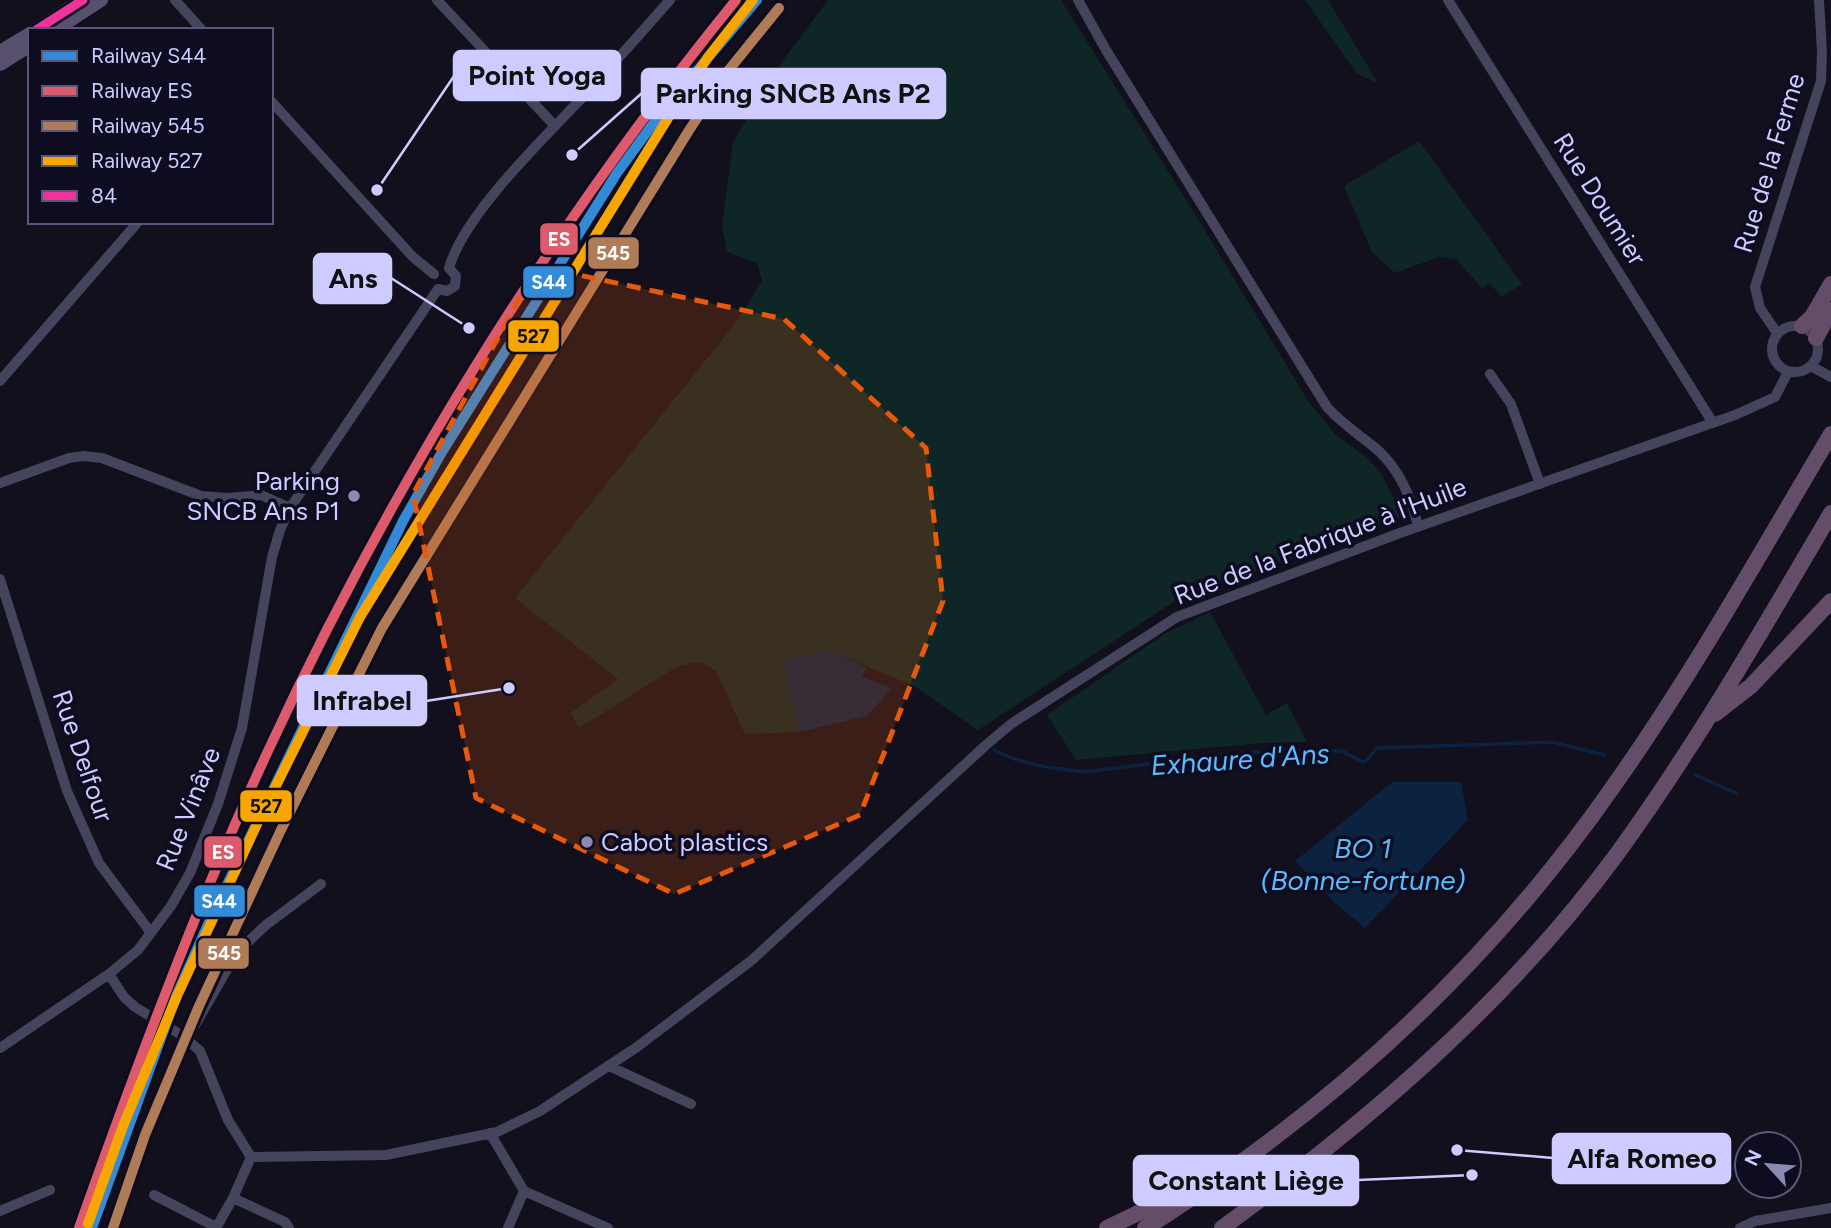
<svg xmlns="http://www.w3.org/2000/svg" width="1831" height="1228" viewBox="0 0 1831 1228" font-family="Figtree,sans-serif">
  <rect width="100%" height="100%" fill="#12101c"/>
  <path fill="#0f2626" d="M828,0H1061L1206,232L1308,401L1335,434L1366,457L1381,473L1400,511L1398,519L1175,601L978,730L914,686L828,650L785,661L799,732L745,734L716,671L700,662L678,666L579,728L571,713L618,679L515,598L738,320L762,280L757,263L727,252L722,226L733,142L781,63Z
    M1305,0H1328L1378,83L1357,74Z
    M1419,141L1522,284L1501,297L1490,283L1482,288L1456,259L1439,257L1395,273L1372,252L1344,186Z
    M1210,612L1266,715L1287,703L1307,742L1262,743L1076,760L1047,715L1166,633Z"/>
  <path fill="#0b2241" d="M828,650L866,667L862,677L892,688L867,716L799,732L784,661Z
    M1392,782H1461L1468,820L1365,928L1335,903L1295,861Z"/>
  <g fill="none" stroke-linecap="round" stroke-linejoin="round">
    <path stroke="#0b2241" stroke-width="3.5" d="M994,750L1014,759L1046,767L1086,772L1218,755L1290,750L1342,751L1363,762L1368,759L1377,748L1552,742L1605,755
      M1695,775L1736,793"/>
    <path stroke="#44455d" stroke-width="10" d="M175,0L202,30
      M437,0L555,126
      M1078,0L1106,50L1327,407C1341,423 1357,433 1373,446C1398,466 1411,496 1418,526
      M1448,0L1713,423
      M271,101L413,257L434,274
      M449,268C464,215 541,141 580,100C611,67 640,34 670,0
      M438,289L447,291L455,286L456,276L449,268
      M1772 349a23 23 0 1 1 46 0a23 23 0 1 1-46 0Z
      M1777,333L1760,308L1755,287L1821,81L1822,52L1819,0
      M1811,366L1831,377
      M1490,374L1511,404L1540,484
      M0,381L138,222
      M0,483L69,458L84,456L102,458L201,496L228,498L261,495L290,508
      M0,579L67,791L99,863L151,933
      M109,974L124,997L135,1007L183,1036L200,1051L228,1120L251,1157L386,1155L497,1132L540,1111L637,1047L752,960L986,745L1011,724L1177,617L1400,533L1735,415L1775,397L1788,372
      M187,1039L237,952L266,925L321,884
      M0,1048L109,974L138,950L171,906L190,873L218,804L242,728L272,557L280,530L290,508L438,289
      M609,1066L691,1104
      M490,1133L524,1191L508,1228
      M524,1191L608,1228
      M154,1195L216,1227
      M233,1198L285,1222L289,1228
      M0,1211L50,1190
      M216,1228L233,1198L251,1157
      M1740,1228L1755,1221L1831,1208"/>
    <path stroke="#594f6e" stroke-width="14" d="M36,30L83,0
      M55,30L101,0
      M0,52L30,34
      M0,64L30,45"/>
    <path stroke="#644d68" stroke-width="16" d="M1802,326L1812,317L1831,284
      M1816,338L1831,310
      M1715,714L1751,686L1831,601
      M1107,1228L1159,1203L1189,1193
      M1145,1228C1182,1206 1216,1181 1251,1155C1392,1052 1515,928 1615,784C1694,672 1761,552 1831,434
      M1222,1228C1369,1121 1509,1001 1617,854C1696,745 1763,629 1831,513"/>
    <defs>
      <path id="bus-1" d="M36,30L83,0"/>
    </defs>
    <use href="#bus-1" stroke="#0e0c20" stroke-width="14"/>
    <use href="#bus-1" stroke="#ef339a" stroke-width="9"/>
    <defs>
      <path id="rail-1" d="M92,1228L177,994L209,922L403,521L442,452L617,173L658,117L757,0"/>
      <path id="rail-2" d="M79,1228C136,1067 196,906 268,751C391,485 551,227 736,0"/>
      <path id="rail-3" d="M113,1228L145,1135L199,1006L280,832L382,628L688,132L728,71L779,8"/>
      <path id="rail-4" d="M88,1224L123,1126L177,996L258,822L360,617L668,118L708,57L753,0"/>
    </defs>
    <use href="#rail-1" stroke="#0e0c20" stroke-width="16"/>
    <use href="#rail-2" stroke="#0e0c20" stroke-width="16"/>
    <use href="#rail-3" stroke="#0e0c20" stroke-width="16"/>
    <use href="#rail-4" stroke="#0e0c20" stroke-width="16"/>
    <use href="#rail-1" stroke="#338bd7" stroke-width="10"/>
    <use href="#rail-2" stroke="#dd5a6d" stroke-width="10"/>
    <use href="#rail-3" stroke="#b07c57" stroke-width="10"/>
    <use href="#rail-4" stroke="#f7a600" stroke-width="10"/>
  </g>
  <path fill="#e8590c" fill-opacity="0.2" stroke="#e8590c" stroke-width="5" stroke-dasharray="14 9" stroke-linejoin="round" d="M537,266L784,319L926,448L943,601L860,815L674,894L476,798L413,494Z"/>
  <g fill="#8c8ab0" stroke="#0e0c20" stroke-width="2.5">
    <circle cx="354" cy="496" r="7"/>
    <circle cx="587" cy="842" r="7"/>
  </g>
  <g text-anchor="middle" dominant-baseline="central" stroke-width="7" stroke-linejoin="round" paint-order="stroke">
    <g font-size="26" fill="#cdcbff" stroke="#0e0c20">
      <text transform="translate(1769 163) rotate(-73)">Rue de la Ferme</text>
      <text transform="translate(1600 199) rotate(58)">Rue Doumier</text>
      <text transform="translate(1320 541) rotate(-21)">Rue de la Fabrique à l'Huile</text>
      <text transform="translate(83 756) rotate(71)">Rue Delfour</text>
      <text transform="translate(188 809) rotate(-68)">Rue Vinâve</text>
    </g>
    <g font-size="26" fill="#cdcbff" stroke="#0e0c20" text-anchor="end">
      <text x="340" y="481">Parking<tspan x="340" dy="30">SNCB Ans P1</tspan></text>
      <text x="601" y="842" text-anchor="start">Cabot plastics</text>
    </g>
    <g font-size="28" font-style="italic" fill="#59bcff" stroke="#0e0c20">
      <text transform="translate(1240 759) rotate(-4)">Exhaure d'Ans</text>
      <text x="1363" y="848">BO 1<tspan x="1363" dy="32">(Bonne-fortune)</tspan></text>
    </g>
  </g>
  <path fill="none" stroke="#cdcbff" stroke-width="2.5" d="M377 190L454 76M572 155L642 93M469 328L391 278M509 688L426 701M1457 1150L1553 1158M1472 1175L1358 1180"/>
  <g fill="#cdcbff" stroke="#0e0c20" stroke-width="2.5">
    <circle cx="377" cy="190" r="7"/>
    <circle cx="572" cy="155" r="7"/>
    <circle cx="469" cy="328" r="7"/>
    <circle cx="509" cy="688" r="7"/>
    <circle cx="1457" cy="1150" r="7"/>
    <circle cx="1472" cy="1175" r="7"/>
  </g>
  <g fill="#cdcbff" stroke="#cdcbff" stroke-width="2.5">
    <rect x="454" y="51" width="166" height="49" rx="7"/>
    <rect x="642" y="69" width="303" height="49" rx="7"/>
    <rect x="314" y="254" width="77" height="49" rx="7"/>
    <rect x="298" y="676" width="128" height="49" rx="7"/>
    <rect x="1553" y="1134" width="177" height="49" rx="7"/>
    <rect x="1134" y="1156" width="224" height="49" rx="7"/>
  </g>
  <g font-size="28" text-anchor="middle" font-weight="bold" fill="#111">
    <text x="537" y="85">Point Yoga</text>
    <text x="793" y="103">Parking SNCB Ans P2</text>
    <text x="353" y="288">Ans</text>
    <text x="362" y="710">Infrabel</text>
    <text x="1642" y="1168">Alfa Romeo</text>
    <text x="1246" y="1190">Constant Liège</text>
  </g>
  <g stroke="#0e0c20" stroke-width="2.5">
    <rect x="539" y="222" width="40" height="34" rx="7" fill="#dd5a6d"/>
    <rect x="587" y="236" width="53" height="34" rx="7" fill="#b07c57"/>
    <rect x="522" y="265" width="53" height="34" rx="7" fill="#338bd7"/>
    <rect x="507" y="319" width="53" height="34" rx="7" fill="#f7a600"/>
    <rect x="239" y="789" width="54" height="34" rx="7" fill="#f7a600"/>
    <rect x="203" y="835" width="40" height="34" rx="7" fill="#dd5a6d"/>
    <rect x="193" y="884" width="53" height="34" rx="7" fill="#338bd7"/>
    <rect x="197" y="937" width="53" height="33" rx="7" fill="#b07c57"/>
  </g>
  <g font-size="19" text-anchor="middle" font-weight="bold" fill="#fff">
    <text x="559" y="246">ES</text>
    <text x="613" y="260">545</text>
    <text x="549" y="289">S44</text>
    <text x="223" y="859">ES</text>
    <text x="219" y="908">S44</text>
    <text x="224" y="960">545</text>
  </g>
  <g font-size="19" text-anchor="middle" font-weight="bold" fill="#111">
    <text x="533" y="343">527</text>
    <text x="266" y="813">527</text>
  </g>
  <rect x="28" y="28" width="245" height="196" fill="#0e0c20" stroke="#5a5879" stroke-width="2"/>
  <rect x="42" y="51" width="35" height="10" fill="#338bd7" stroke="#5a5879" stroke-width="2"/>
  <text x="91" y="63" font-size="21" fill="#cdcbff">Railway S44</text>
  <rect x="42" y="86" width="35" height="10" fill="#dd5a6d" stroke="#5a5879" stroke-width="2"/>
  <text x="91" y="98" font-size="21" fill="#cdcbff">Railway ES</text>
  <rect x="42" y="121" width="35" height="10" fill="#b07c57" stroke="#5a5879" stroke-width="2"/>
  <text x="91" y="133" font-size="21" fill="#cdcbff">Railway 545</text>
  <rect x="42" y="156" width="35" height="10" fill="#f7a600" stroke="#5a5879" stroke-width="2"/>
  <text x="91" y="168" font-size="21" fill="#cdcbff">Railway 527</text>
  <rect x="42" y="191" width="35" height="10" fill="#ef339a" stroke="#5a5879" stroke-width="2"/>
  <text x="91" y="203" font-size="21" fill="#cdcbff">84</text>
  <g transform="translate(1768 1165) rotate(296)"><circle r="33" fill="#0e0c20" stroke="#5a5879" stroke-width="2"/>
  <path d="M0-5L12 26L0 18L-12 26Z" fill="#8c8ab0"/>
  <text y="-10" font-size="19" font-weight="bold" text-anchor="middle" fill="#cdcbff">N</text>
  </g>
</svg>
